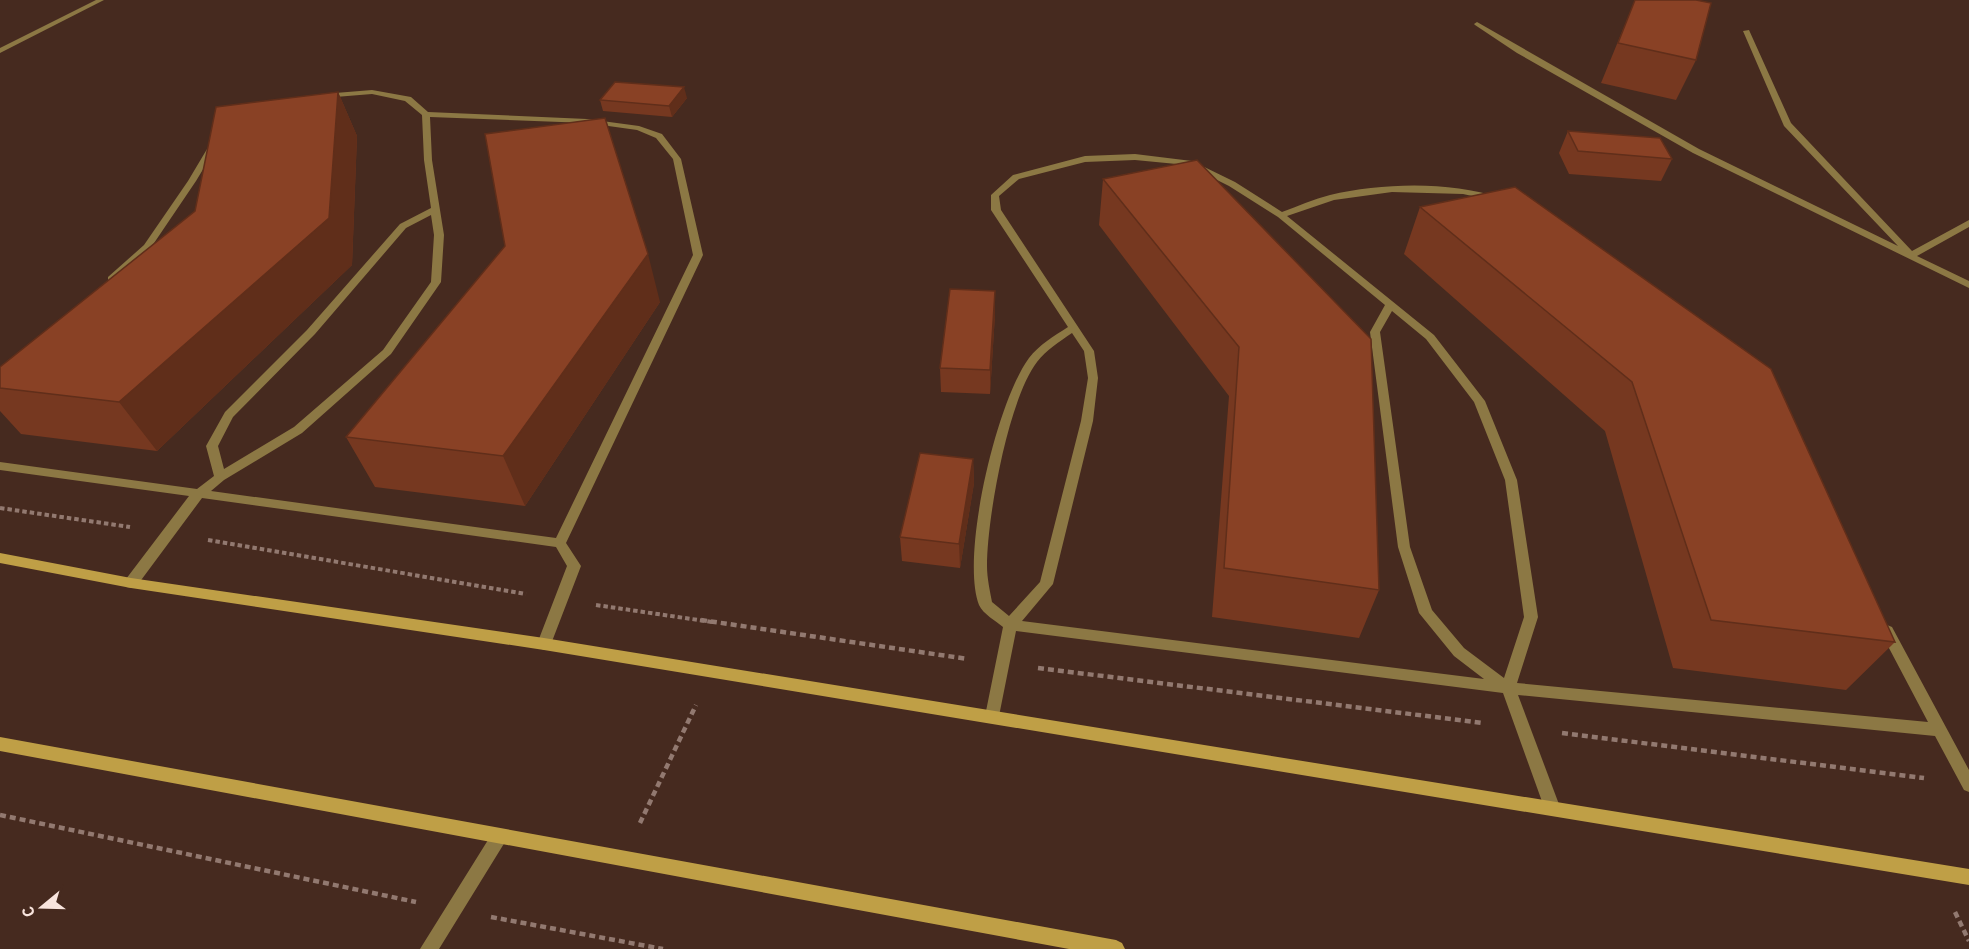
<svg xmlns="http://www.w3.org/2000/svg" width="1969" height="949" viewBox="0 0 1969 949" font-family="Overpass,sans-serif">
  <rect width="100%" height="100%" fill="#462a1f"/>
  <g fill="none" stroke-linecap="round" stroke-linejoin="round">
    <path stroke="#927970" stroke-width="4" stroke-dasharray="4.5 3" stroke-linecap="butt" d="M0,508L130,527
      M208,540L526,594
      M596,605L712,622"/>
    <path stroke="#927970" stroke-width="4.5" stroke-dasharray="6 4" stroke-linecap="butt" d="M701,620L968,659
      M1038,668L1483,723
      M1562,733L1924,778
      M0,815L416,902
      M640,823L696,705
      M1955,912L1969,941
      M491,917L663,949"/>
    <path fill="#8c7844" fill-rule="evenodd" d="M372,90L411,97L428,112L587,119L639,126L662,134L681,159L703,255L566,543L581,566L551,644L549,648L544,650L539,648L537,644L567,566L556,547L202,498L136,587L131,588L126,587L124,583L126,579L189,496L0,470V462L197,489L214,476L206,446L225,412L307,330L400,224L431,208L424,160L422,115L405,101L372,94L323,98L319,96L323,94ZM430,117L587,123L637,130L656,138L673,159L693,255L556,538L211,491L224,480L302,433L391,354L441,282L444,235L432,160ZM431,215L434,235L431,282L383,350L294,427L224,469L218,446L233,417L315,334L406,228Z
      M213,139L220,141L196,181L150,249L114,281H108V277L144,245L188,181Z
      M1135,154L1192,161L1235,182L1282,212C1298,206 1314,199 1330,195C1382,183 1450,181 1500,198V202L1463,194L1392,192L1334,200L1287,216L1434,335L1485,401L1517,480L1538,617L1517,683L1928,722L1880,631L1882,627L1887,625L1892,627L1969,770V792L1964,790L1935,736L1518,695L1560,807L1558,812L1552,814L1546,812L1544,807L1503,693L1016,631L999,716L997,721L992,722L987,721L985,716L1003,627C996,621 983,614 979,605C960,555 997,401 1029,358C1039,345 1054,336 1068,327L991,210V195L1013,175L1085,156ZM1135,160L1187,165L1229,186L1278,217L1385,305L1370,332L1398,547L1419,613L1454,656L1484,679L1022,621L1053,584L1093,421L1098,378L1094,351L1001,210L999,196L1019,179L1085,162ZM1392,311L1426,339L1474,402L1505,480L1524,617L1504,678L1464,648L1432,610L1410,547L1380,332ZM1072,333L1084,351L1088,378L1081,421L1040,582L1009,616L992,602C990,591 987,578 987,566C987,518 1008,400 1037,362C1046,350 1059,342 1072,333Z"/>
    <path fill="#8c7844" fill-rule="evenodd" d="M96,0H104L0,53V48Z
      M1477,22L1699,149L1898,246L1784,126L1743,31L1749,30L1791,123L1912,251L1969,220V227L1917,256L1969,281V288L1693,153L1517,53L1475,25L1474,24Z
      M499,829L505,832L507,837L505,842L439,949H420L493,832Z"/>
    <path fill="#bf9f46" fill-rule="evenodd" d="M0,553L131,578L544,638L1969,869V885L544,650L131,588L0,563Z
      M0,737L1116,940L1122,943L1125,949H1069L0,751Z"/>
  </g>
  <path fill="#763820" d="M1635,0L1696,60L1676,100L1601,83Z
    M338,92L357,136L352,265L157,451L21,434L0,411V367L195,211Z
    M687,98L672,117L603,111L600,100Z
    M1568,131L1672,159L1661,181L1569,174L1559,153Z
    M1197,160L1379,590L1359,638L1212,617L1229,396L1099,225L1103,179Z
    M1515,187L1895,642L1846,690L1673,668L1605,431L1404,254L1420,207Z
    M505,246L660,302L525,506L375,487L346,437Z
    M995,314L990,394L941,392L940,368Z
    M973,459L974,483L960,568L902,561L900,537Z"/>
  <path fill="#602e1a" d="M684,87L687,98L672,117L669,106Z
    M338,92L357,136L352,265L157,451L119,402Z
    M648,254L660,302L525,506L503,456Z
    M995,291V314L990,394V370Z
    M973,459L974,483L960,568L959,544Z"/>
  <path fill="#894125" stroke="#602e1a" stroke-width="1.5" d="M1635,0H1696L1711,3L1696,60L1618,43Z
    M615,82L684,87L669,106L600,100Z
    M338,92L329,218L119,402L0,388V367L195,211L216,107Z
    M605,118L648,254L503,456L346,437L505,246L485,134Z
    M1568,131L1660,138L1672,159L1578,151Z
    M1197,160L1371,339L1379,590L1224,568L1239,347L1103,179Z
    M1515,187L1771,369L1895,642L1711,620L1632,382L1420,207Z
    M950,289L995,291L990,370L940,368Z
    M920,453L973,459L959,544L900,537Z"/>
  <g transform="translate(42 907) rotate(251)" stroke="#462a1f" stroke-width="4.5" paint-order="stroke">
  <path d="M0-4.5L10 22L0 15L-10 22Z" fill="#f8e4dd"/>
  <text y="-9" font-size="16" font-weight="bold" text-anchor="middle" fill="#f8e4dd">С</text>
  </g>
</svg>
